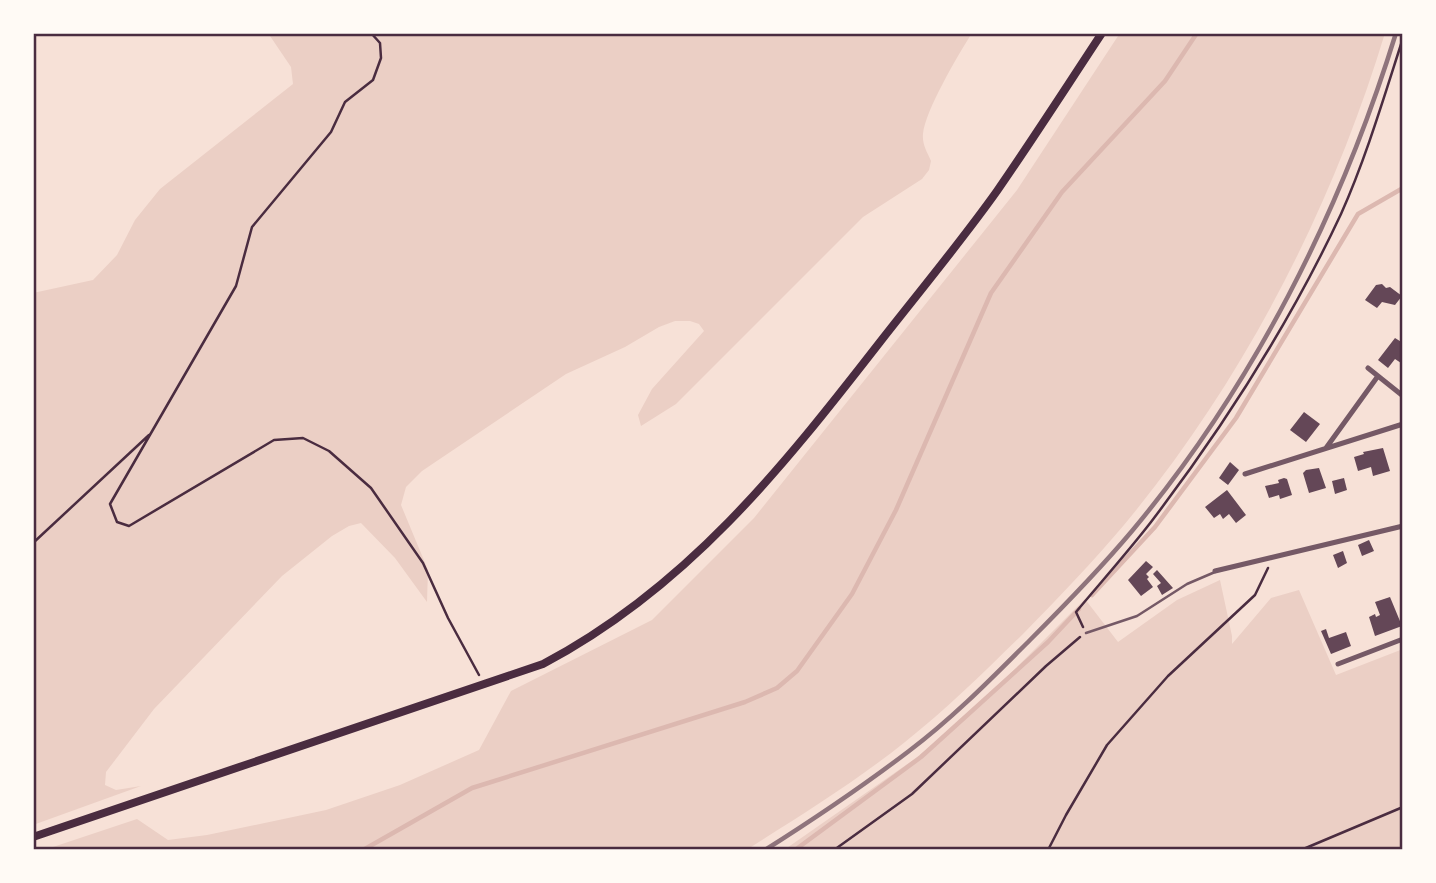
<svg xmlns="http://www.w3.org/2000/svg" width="1436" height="883" viewBox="0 0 1436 883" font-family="'Work Sans',sans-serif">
  <rect width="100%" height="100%" fill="#f7e1d7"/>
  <path fill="#ebcfc5" d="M268,33H972C958,55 925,111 923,134C922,144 927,152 931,161L929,170L922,179L863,217L676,404L641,426L638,415L652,389L704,331L699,324L690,321H675L659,327L625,347L566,374L422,471L406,487L401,505L428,570L427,602L395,558L361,523L349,526L332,536L282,576L154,709L106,772L105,785L116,790L141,786L33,825V293L93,280L117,255L135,220L160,189L293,84L291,67Z
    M1120,33H1385C1331,211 1243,381 1124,525C1092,563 1058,598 1023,634C985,671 947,709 905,742C855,782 800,816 746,850H44L137,819L168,840L207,835L326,810L400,785L479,750L511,691L652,620L754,518L1017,190Z
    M1220,580L1232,636V644L1271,598L1299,590L1336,675L1403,649V850H784L916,758L978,706L1085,599L1118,642L1177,600Z"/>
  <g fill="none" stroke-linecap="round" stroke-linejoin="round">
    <path stroke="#dcb8b0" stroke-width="4.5" d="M1092,595L1155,527L1236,418L1358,214L1403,188
      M363,850L472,788L745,702L777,688L797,671L852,594L896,510L991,293L1062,192L1165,81L1197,33
      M795,850L921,757L1048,642L1079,609"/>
  </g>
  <path fill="#644757" d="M1382,284L1386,288L1390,287L1402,296L1395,305L1382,302L1377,308L1365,300L1376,285Z
    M1395,338L1403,343V360L1401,363L1395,359L1388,368L1378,360Z
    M1304,412L1320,424L1306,442L1290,430Z
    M1383,448L1390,471L1373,476L1371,467L1358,471L1354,457L1364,454L1363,452Z
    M1230,462L1239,470L1228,485L1219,478Z
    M1319,468L1326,488L1309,493L1303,473L1306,470Z
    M1284,478L1287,479L1292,495L1280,499L1279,495L1269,498L1265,486L1279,483L1278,480Z
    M1344,478L1347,490L1335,494L1332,481Z
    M1227,490L1246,515L1236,523L1229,514L1223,519L1220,514L1214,518L1205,507Z
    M1369,540L1374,551L1362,556L1358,545Z
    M1343,551L1347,563L1338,568L1333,555Z
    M1146,561L1153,567L1146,574L1149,577L1147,579L1153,587L1141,596L1128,580Z
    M1157,570L1173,588L1162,595L1157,586L1161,583L1153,574Z
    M1390,597L1402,626L1375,636L1369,617L1375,614L1376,617L1380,615L1375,602Z
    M1326,629L1329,638L1346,632L1351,646L1331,654L1321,631Z"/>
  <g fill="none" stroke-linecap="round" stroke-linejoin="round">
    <path stroke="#4a2c40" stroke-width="2.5" d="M371,33L380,43L381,58L373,80L345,102L331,132L252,227L236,286L110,504L117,522L129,526L274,440L303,438L329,451L371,488L423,563L448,618L479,675
      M33,543L149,435
      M1083,627L1076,612C1101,582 1127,553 1151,522C1224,426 1290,323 1341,214C1366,158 1384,97 1403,38
      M834,850L912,794L1046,666L1080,637
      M1048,850L1066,815L1107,745L1168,676L1255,595L1268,568
      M1301,850L1403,807"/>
    <path stroke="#755966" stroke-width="2.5" d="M1086,633L1137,616L1187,584L1215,572"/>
    <path stroke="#755966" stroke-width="5" d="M1368,368L1403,396
      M1326,448L1378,376
      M1245,474L1403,424
      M1215,571L1403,526
      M1338,664L1403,639"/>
    <path stroke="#4a2c40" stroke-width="8" d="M33,837L543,664C687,588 782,468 880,342C919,292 960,243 997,191C1033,139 1067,86 1102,33"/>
    <path stroke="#8f747c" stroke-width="4.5" d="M765,850C814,819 863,786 909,751C953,718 992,678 1030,640C1065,605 1100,569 1132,531C1253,386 1340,214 1396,33"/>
  </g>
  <rect width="1436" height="883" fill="none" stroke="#fffaf5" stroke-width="70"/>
  <rect x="35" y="35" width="1366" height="813" fill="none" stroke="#4a2c40" stroke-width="2.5"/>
</svg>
